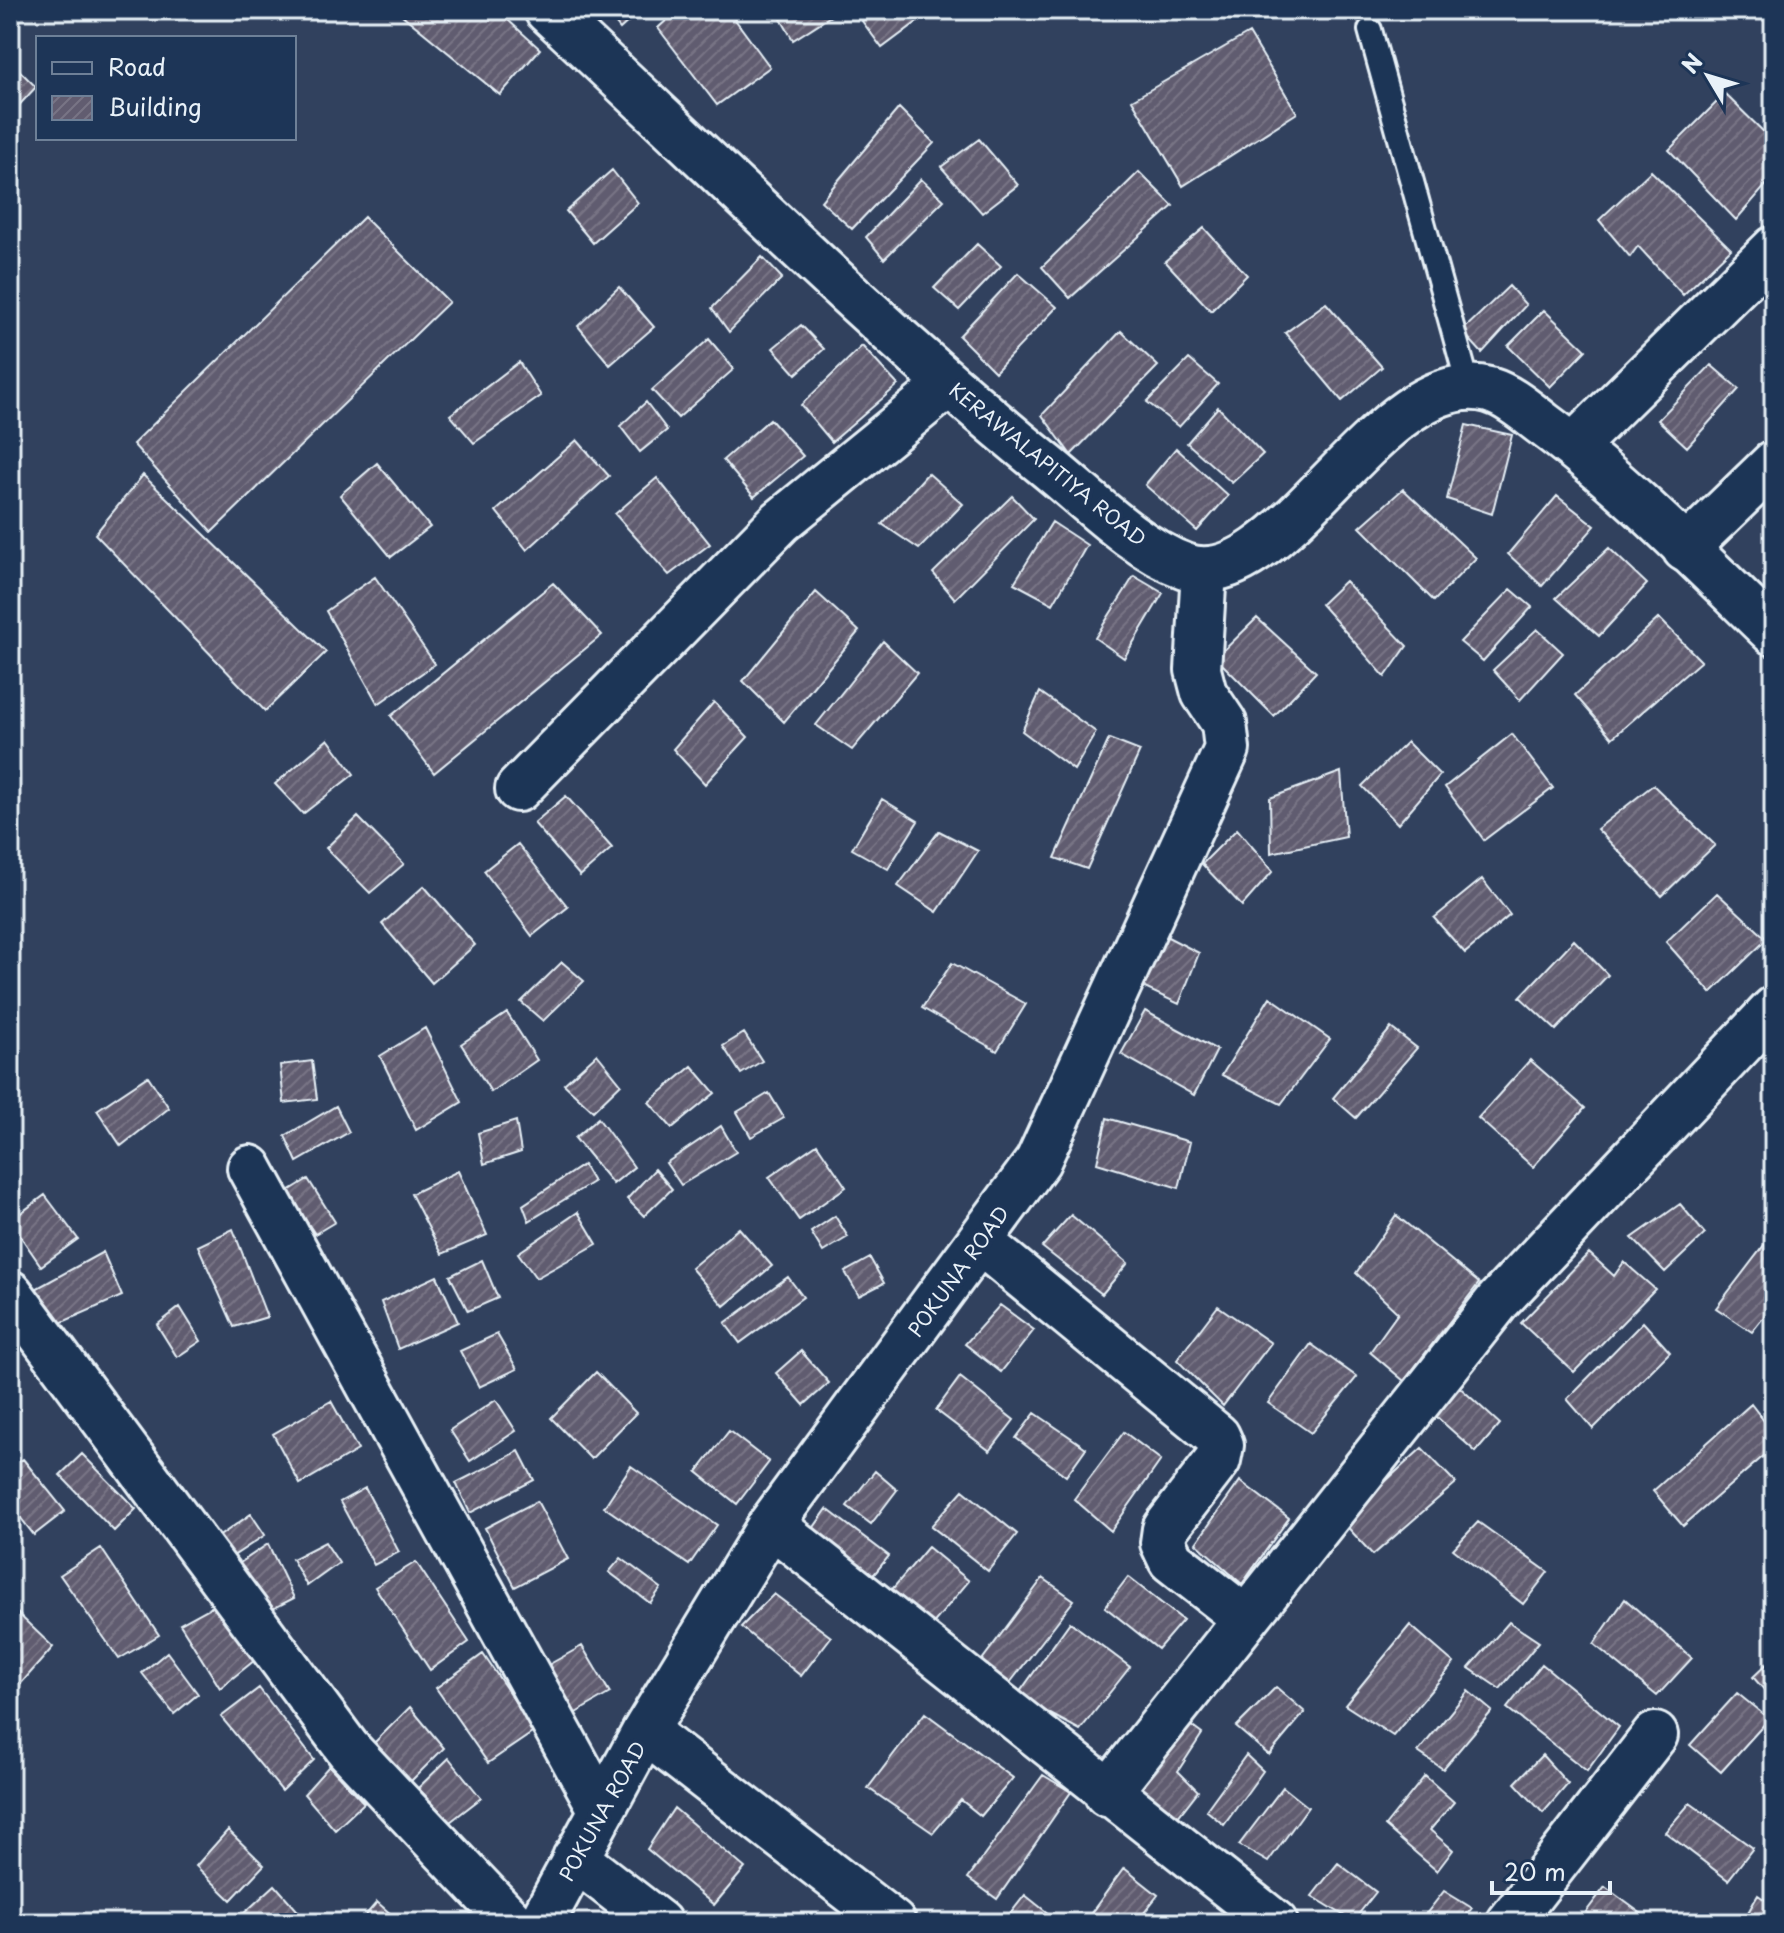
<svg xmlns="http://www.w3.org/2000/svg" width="1784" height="1933" viewBox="0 0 1784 1933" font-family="'Playpen Sans',sans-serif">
  <defs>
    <pattern id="building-hatch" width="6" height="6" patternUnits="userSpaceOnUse" patternTransform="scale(2)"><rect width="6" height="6" fill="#615c70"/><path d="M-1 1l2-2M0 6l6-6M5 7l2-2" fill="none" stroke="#787485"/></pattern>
  </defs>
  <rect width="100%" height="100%" fill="#31415e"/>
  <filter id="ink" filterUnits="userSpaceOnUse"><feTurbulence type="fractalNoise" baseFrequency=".0125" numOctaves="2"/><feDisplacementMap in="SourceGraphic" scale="16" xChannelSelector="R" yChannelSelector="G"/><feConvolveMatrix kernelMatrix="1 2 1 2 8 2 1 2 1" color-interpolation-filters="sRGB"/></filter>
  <g filter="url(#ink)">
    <path fill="url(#building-hatch)" stroke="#e8f1f8" stroke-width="2" d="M265,10H286L273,21Z
      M396,10H497L540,49L500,95Z
      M605,10H641L620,29Z
      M678,10H728L770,67L717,105L658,28Z
      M776,10H840L793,40Z
      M877,10H933L882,48L862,21Z
      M1249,33L1297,113L1183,186L1132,100Z
      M10,61L36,87L10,115Z
      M1725,94L1774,142V176L1736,220L1669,150Z
      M899,108L934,143L852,229L821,201Z
      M979,139L1018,185L982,213L941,167Z
      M612,170L638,203L593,243L566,211Z
      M1651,171L1731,249L1683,295L1638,246L1630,257L1599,220Z
      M1139,172L1173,206L1070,298L1042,267Z
      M921,179L944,200L884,259L866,237Z
      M364,217L449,302L212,532L133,444Z
      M1204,228L1247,275L1211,311L1165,261Z
      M977,244L1001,266L959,310L934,288Z
      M762,257L782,278L729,332L712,308Z
      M1018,273L1057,307L995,372L959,336Z
      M1509,286L1526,305L1482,353L1462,331Z
      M619,287L654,327L610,365L578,326Z
      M1326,303L1382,367L1342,401L1285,333Z
      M1544,310L1586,350L1550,387L1508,346Z
      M801,325L824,349L796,374L773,348Z
      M1121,331L1158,366L1071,455L1042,415Z
      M709,339L734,369L678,418L652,390Z
      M862,346L898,385L832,442L801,405Z
      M1189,359L1218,384L1179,427L1147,402Z
      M519,362L541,396L474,443L450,415Z
      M1711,365L1739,389L1687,447L1658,420Z
      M646,402L667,430L640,452L620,426Z
      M1218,407L1263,454L1232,483L1187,443Z
      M770,419L803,456L754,497L723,460Z
      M1466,425L1512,435L1492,514L1447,499Z
      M577,440L609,476L527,550L496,511Z
      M1176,448L1228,496L1197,531L1145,485Z
      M377,463L430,527L391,557L340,495Z
      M928,473L963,504L919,549L882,524Z
      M143,475L326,652L265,711L95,534Z
      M657,478L710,544L669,575L615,514Z
      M1403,489L1476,558L1434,601L1360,527Z
      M1012,496L1034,519L955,599L933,573Z
      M1557,496L1595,526L1542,586L1508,554Z
      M1052,522L1087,545L1053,604L1014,583Z
      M1609,548L1647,584L1599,636L1556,598Z
      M1134,576L1163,593L1124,658L1095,638Z
      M375,577L435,664L378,704L326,611Z
      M1345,581L1407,646L1385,677L1321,604Z
      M553,583L602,635L434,773L391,716Z
      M1511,589L1532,607L1483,661L1460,642Z
      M816,592L859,631L784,722L743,681Z
      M1257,618L1316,672L1274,716L1216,658Z
      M1659,618L1701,661L1612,738L1575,695Z
      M1537,629L1563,653L1520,700L1493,670Z
      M883,641L917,673L852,750L816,725Z
      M1040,692L1096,732L1074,770L1022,731Z
      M714,702L748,737L705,784L673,749Z
      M1512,734L1553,788L1484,840L1445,787Z
      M328,739L354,774L303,814L275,784Z
      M1109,739L1140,751L1087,869L1055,858Z
      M1407,742L1440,775L1398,824L1362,786Z
      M1341,772L1346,837L1271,853L1270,798Z
      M1653,785L1715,845L1662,896L1597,829Z
      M566,796L612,848L580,876L534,823Z
      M882,799L918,821L888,869L852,849Z
      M358,817L404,864L370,893L326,848Z
      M1237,829L1273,871L1242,906L1202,864Z
      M939,831L978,851L937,912L898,886Z
      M518,844L568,907L532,936L484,871Z
      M1774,865V883L1765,873Z
      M1482,879L1510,915L1465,953L1434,918Z
      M424,886L475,945L432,983L382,924Z
      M1717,893L1767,939L1711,993L1666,942Z
      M1158,932L1199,953L1179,1004L1134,983Z
      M1574,940L1608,975L1556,1030L1520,997Z
      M562,962L584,981L543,1021L521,1002Z
      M952,963L1026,1004L997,1051L922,1008Z
      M1270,997L1330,1039L1281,1104L1222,1075Z
      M1145,1011L1217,1050L1194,1095L1121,1054Z
      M507,1013L537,1060L491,1092L461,1044Z
      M425,1028L462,1102L416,1130L380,1056Z
      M1391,1028L1417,1048L1356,1118L1333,1098Z
      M744,1033L762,1061L741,1074L723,1046Z
      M597,1054L621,1084L593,1111L564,1084Z
      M1530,1060L1585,1108L1533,1167L1478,1118Z
      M312,1061L317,1099L284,1103L280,1065Z
      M692,1066L715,1093L672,1128L649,1102Z
      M148,1076L169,1108L121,1146L97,1110Z
      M769,1093L784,1118L751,1137L737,1112Z
      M336,1106L349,1132L297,1162L285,1136Z
      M598,1118L634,1167L613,1184L575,1138Z
      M1107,1118L1190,1142L1179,1188L1097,1163Z
      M516,1121L521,1152L484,1164L478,1133Z
      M721,1126L736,1152L681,1185L666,1163Z
      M817,1144L846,1187L799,1220L769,1177Z
      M583,1165L593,1182L529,1221L523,1205Z
      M655,1169L672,1189L644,1216L627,1199Z
      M458,1171L487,1235L442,1254L411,1194Z
      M308,1179L335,1222L315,1234L287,1192Z
      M45,1195L78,1239L41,1266L10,1221Z
      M1680,1204L1705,1234L1665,1272L1632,1238Z
      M578,1212L597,1244L536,1278L518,1253Z
      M1071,1215L1128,1263L1102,1294L1042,1247Z
      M1396,1215L1479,1283L1404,1381L1370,1352L1398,1313L1356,1273Z
      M835,1216L848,1237L823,1252L811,1232Z
      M739,1228L772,1266L724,1306L691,1268Z
      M233,1229L267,1317L234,1327L198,1246Z
      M1774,1232V1304L1752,1332L1716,1308Z
      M103,1252L122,1296L49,1328L32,1291Z
      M1589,1253L1614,1276L1624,1262L1655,1289L1574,1372L1521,1323Z
      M870,1258L884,1283L859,1296L845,1272Z
      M482,1260L498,1298L468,1311L450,1276Z
      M437,1276L458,1322L398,1349L381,1302Z
      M788,1277L803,1297L740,1343L725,1323Z
      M1000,1305L1034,1330L1001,1372L965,1344Z
      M1218,1306L1271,1343L1223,1406L1177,1360Z
      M180,1307L201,1341L177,1357L157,1325Z
      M1643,1322L1670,1352L1593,1429L1567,1399Z
      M497,1334L517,1369L479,1387L460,1351Z
      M1311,1344L1357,1377L1311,1433L1268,1403Z
      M801,1351L829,1383L804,1405L776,1373Z
      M596,1372L636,1413L591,1459L551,1418Z
      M960,1377L1014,1420L990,1451L936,1410Z
      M1455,1383L1500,1424L1476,1452L1429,1410Z
      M496,1400L516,1431L470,1461L450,1430Z
      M331,1401L358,1450L300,1484L273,1434Z
      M1751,1404L1774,1434V1447L1683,1526L1653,1491Z
      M1035,1413L1086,1448L1066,1476L1016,1438Z
      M729,1431L769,1462L737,1504L697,1472Z
      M1124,1432L1161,1460L1111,1531L1074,1499Z
      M1422,1448L1456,1483L1373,1555L1342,1521Z
      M519,1451L534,1480L470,1513L456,1483Z
      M82,1454L136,1509L114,1531L60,1475Z
      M23,1459L65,1511L34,1535L10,1504V1467Z
      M631,1466L717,1525L689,1565L604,1507Z
      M875,1471L897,1490L871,1524L847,1506Z
      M1240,1481L1289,1518L1242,1584L1196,1543Z
      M365,1488L399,1552L374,1565L340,1502Z
      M963,1490L1017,1534L988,1571L931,1526Z
      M537,1501L568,1559L515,1587L485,1528Z
      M827,1509L889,1556L867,1583L807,1537Z
      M251,1514L265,1535L224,1562L211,1542Z
      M1478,1522L1548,1572L1523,1604L1453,1549Z
      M325,1542L339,1563L307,1586L292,1559Z
      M268,1544L294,1598L259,1616L228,1571Z
      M928,1547L969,1581L932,1625L888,1594Z
      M101,1548L159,1635L119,1659L60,1575Z
      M621,1558L661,1588L650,1603L609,1572Z
      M416,1562L469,1642L430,1670L375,1587Z
      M1128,1577L1183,1620L1158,1649L1105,1607Z
      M1043,1578L1074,1600L1006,1688L976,1668Z
      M774,1594L831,1637L801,1676L741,1627Z
      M1625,1599L1692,1658L1657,1696L1594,1644Z
      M222,1601L255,1660L220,1688L180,1624Z
      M10,1606L53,1647L10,1696Z
      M1070,1622L1130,1667L1080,1730L1017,1696Z
      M1509,1622L1539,1642L1500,1689L1469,1668Z
      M1410,1625L1454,1663L1393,1736L1345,1705Z
      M582,1646L610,1693L562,1721L534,1673Z
      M167,1652L198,1694L174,1714L142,1673Z
      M483,1654L535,1731L488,1763L436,1688Z
      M1774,1657V1701L1753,1677Z
      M1542,1664L1619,1727L1587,1771L1507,1708Z
      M1276,1687L1305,1712L1269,1755L1236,1727Z
      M259,1688L314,1760L282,1791L221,1717Z
      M1468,1691L1492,1711L1443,1769L1418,1752Z
      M1737,1693L1769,1719L1721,1772L1690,1745Z
      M410,1707L444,1748L407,1785L369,1748Z
      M925,1713L1013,1778L981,1816L961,1800L933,1833L868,1788Z
      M1186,1722L1202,1734L1178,1771L1198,1791L1177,1818L1135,1784Z
      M1246,1755L1263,1771L1224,1825L1206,1810Z
      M1542,1755L1568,1784L1543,1813L1515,1783Z
      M449,1758L481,1798L450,1822L418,1788Z
      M329,1766L364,1803L335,1830L304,1794Z
      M1043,1775L1071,1792L997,1899L968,1878Z
      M1425,1776L1454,1802L1430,1830L1453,1850L1437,1871L1385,1826Z
      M1283,1787L1308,1807L1268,1862L1239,1845Z
      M1690,1803L1753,1848L1728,1880L1665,1832Z
      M674,1808L745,1868L714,1905L647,1849Z
      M228,1830L264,1865L231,1900L196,1866Z
      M1338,1863L1376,1892L1353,1921L1312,1896Z
      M1124,1868L1158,1895L1136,1923H1088L1086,1920Z
      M275,1885L304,1918L297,1923H249L242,1915Z
      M1605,1887L1654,1923H1604L1586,1912Z
      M1444,1891L1472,1908L1460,1923H1419Z
      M1025,1895L1059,1922L1058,1923H1003Z
      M1758,1895L1774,1906V1923H1742Z
      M377,1902L401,1923H359Z
      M1568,1914L1580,1923H1559Z"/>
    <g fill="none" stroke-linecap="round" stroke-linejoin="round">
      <defs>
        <path id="service" d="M1370,30L1469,388"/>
        <path id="minor" d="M1574,446L1774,249
          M1685,549L1774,463
          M518,789L780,522L948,385
          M250,1168L601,1809
          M979,1241L1217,1436L1221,1445L1218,1460L1165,1529L1163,1543L1171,1560L1245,1618
          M10,1293L348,1749L513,1923
          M771,1524L1275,1923
          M645,1731L893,1923
          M1107,1794L1498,1301L1774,1009
          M575,1858L659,1923
          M541,1923L645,1731L771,1524L1038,1161L1227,749L1224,723L1204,693L1198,670L1204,570
          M1509,1923L1655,1735"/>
        <path id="tertiary" d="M547,10C711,162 870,322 1043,463C1086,497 1133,547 1185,566C1281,600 1381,361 1489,390C1509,396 1526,411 1543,424C1626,485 1700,562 1774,633"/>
      </defs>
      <use href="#service" stroke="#e8f1f8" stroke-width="28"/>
      <use href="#minor" stroke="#e8f1f8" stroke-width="50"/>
      <use href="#tertiary" stroke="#e8f1f8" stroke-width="50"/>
      <use href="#service" stroke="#1d3557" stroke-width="22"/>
      <use href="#minor" stroke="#1d3557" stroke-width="44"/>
      <use href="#tertiary" stroke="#1d3557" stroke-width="44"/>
    </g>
  </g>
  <g text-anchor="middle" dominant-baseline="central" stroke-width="8" stroke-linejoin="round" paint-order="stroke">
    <g font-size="20" fill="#e8f1f8" stroke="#1d3557">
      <text transform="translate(1048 464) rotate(39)">KERAWALAPITIYA ROAD</text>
      <text transform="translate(958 1271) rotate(-54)">POKUNA ROAD</text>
      <text transform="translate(602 1811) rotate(-61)">POKUNA ROAD</text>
    </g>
  </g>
  <rect width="1784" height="1933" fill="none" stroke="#1d3557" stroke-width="40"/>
  <rect x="20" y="20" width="1744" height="1893" fill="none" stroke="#e8f1f8" stroke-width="3" filter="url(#ink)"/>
  <rect x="36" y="36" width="260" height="104" fill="#1d3557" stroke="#6e8097" stroke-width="2"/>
  <rect x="52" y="62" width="40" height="12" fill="#1d3557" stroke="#6e8097" stroke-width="2"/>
  <text x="108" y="76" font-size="24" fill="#e8f1f8">Road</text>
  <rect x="52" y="96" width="40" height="24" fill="url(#building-hatch)" stroke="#6e8097" stroke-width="2"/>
  <text x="108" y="116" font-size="24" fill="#e8f1f8">Building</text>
  <g transform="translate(1708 76) rotate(308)" stroke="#1d3557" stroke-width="6" paint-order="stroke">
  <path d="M0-6L14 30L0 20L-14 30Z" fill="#e8f1f8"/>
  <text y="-12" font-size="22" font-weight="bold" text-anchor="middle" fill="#e8f1f8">N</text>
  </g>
  <path d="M1492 1881v12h118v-12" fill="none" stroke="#e8f1f8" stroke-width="4"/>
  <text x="1504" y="1881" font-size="24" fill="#e8f1f8" stroke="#1d3557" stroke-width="6" paint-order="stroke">20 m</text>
</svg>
